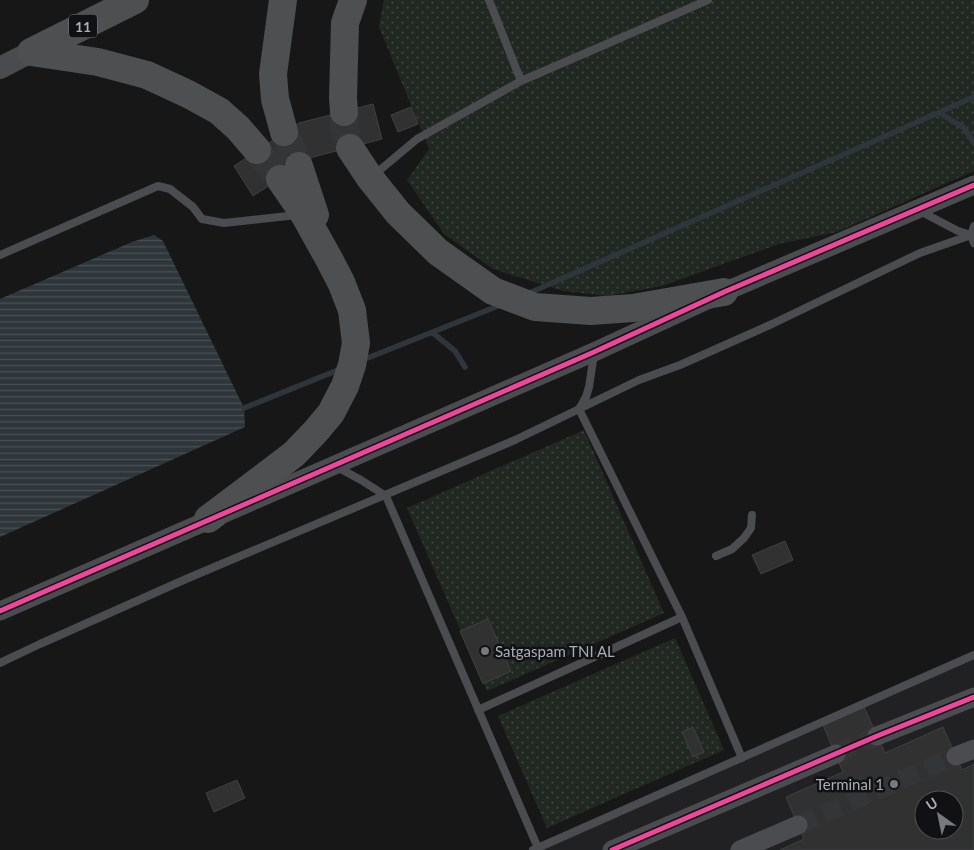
<svg xmlns="http://www.w3.org/2000/svg" width="974" height="850" viewBox="0 0 974 850" font-family="Lato,sans-serif">
  <defs>
    <pattern id="grass-dots" width="8" height="8" patternUnits="userSpaceOnUse" patternTransform="scale(1.25)"><rect width="8" height="8" fill="#212721"/><path d="M2 2h.1M6 6h.1" fill="none" stroke="#3e443f" stroke-width="1.8" stroke-linecap="round"/></pattern>
    <pattern id="water-rules" width="6" height="5" patternUnits="userSpaceOnUse" patternTransform="scale(1.25)"><rect width="6" height="5" fill="#2e363b"/><path d="M0 2.5h6" fill="none" stroke="#495155"/></pattern>
  </defs>
  <rect width="100%" height="100%" fill="#171717"/>
  <path fill="#212123" fill-rule="evenodd" d="M974,658V850H539ZM924,800H954V830H924Z"/>
  <path fill="url(#grass-dots)" d="M384,0H974V171L837,232L779,244L662,286L607,296L563,291L493,269L444,234L407,180L429,149L379,27Z
    M584,430L664,613L487,691L407,508Z
    M675,638L724,750L547,828L498,716Z"/>
  <path fill="url(#water-rules)" d="M154,235L163,241L244,408L245,427L0,537V299L132,242Z"/>
  <g fill="none" stroke-linecap="round" stroke-linejoin="round">
    <path stroke="#2e363b" stroke-width="5.5" d="M940,113L964,128L974,143
      M527,294L974,97
      M433,333L455,351L465,367
      M360,361L503,304
      M244,408L343,368"/>
  </g>
  <path fill="#313132" stroke="#3f4043" fill-rule="evenodd" d="M373,104L382,139L313,157L253,196L234,166L299,123Z
    M411,107L418,124L398,132L391,115Z
    M785,541L793,560L761,574L752,555Z
    M488,619L511,671L483,684L460,631Z
    M864,707L885,753L943,727L962,770L974,764V850H780L804,839L786,797L843,772L823,725ZM924,800H954V830H924Z
    M693,727L704,752L693,757L682,732Z
    M237,780L245,798L214,812L206,793Z"/>
  <g fill="none" stroke-linecap="round" stroke-linejoin="round">
    <path stroke="#343537" stroke-width="19" stroke-dasharray="19 9" stroke-linecap="butt" d="M836,754L877,736
      M798,825L956,756"/>
    <path stroke="#343537" stroke-width="28" stroke-dasharray="28 14" stroke-linecap="butt" d="M344,112V130L350,148
      M284,132L299,166
      M257,150L280,179"/>
    <path stroke="#4b4c4f" stroke-width="8" d="M489,0L521,81
      M374,175L417,139L521,81L708,0
      M918,210L958,231L971,235
      M974,226L971,235L974,243
      M0,255L158,186L170,189L193,207L202,219L224,223L297,215
      M594,354L589,387L586,397L579,409L682,617L742,758
      M337,467L361,480L386,496L538,848
      M716,556L732,549L744,538L751,528L752,515
      M0,663L40,644L186,579L515,440L639,380L680,365L772,324L920,253L974,234
      M478,710L682,617
      M533,850L974,655"/>
    <path stroke="#4b4c4f" stroke-width="19" d="M0,611L594,352L724,292L974,185
      M877,736L974,697
      M956,756L974,749
      M612,850L836,754
      M740,850L798,825"/>
    <path stroke="#4a4b4d" stroke-width="22" d="M0,68L31,52"/>
    <path stroke="#4d4f51" stroke-width="28" d="M283,0L273,74L275,99L284,132
      M31,52L98,62L147,75L188,94L219,111L238,128L257,150
      M31,52L135,0
      M344,112L343,98L345,23L353,0
      M350,148L370,178L398,213L438,252L493,291L535,307L591,311L633,308L724,292
      M299,166L315,215
      M208,519L294,454L316,431L331,413L345,386L352,365L356,343L352,310L341,282L329,259L304,214L280,179"/>
    <defs>
      <path id="cycleway" d="M0,611L594,352L724,292L974,185
        M612,850L877,736L974,697"/>
    </defs>
    <use href="#cycleway" stroke="#111113" stroke-width="8"/>
    <use href="#cycleway" stroke="#ed469a" stroke-width="5"/>
  </g>
  <g fill="#76797e" stroke="#111113" stroke-width="2">
    <circle cx="485" cy="651" r="5"/>
    <circle cx="894" cy="784" r="5"/>
  </g>
  <g text-anchor="middle" dominant-baseline="central" stroke-width="5" stroke-linejoin="round" paint-order="stroke">
    <rect fill="#111113" stroke="#7b7f85" stroke-width="1" x="69" y="14.5" width="28" height="23" rx="4"/>
    <g font-size="14" font-weight="bold" fill="#a9aeb6">
      <text x="83" y="26">11</text>
    </g>
    <g font-size="15" fill="#a9aeb6" stroke="#111113" text-anchor="start">
      <text x="495" y="651">Satgaspam TNI AL</text>
      <text x="884" y="784" text-anchor="end">Terminal 1</text>
    </g>
  </g>
  <g transform="translate(939 815) rotate(327)"><circle r="24" fill="#111113" stroke="#4e5054"/>
  <path d="M0-4L9 19L0 12L-9 19Z" fill="#76797e"/>
  <text y="-8" font-size="14" font-weight="bold" text-anchor="middle" fill="#a9aeb6">U</text>
  </g>
</svg>
